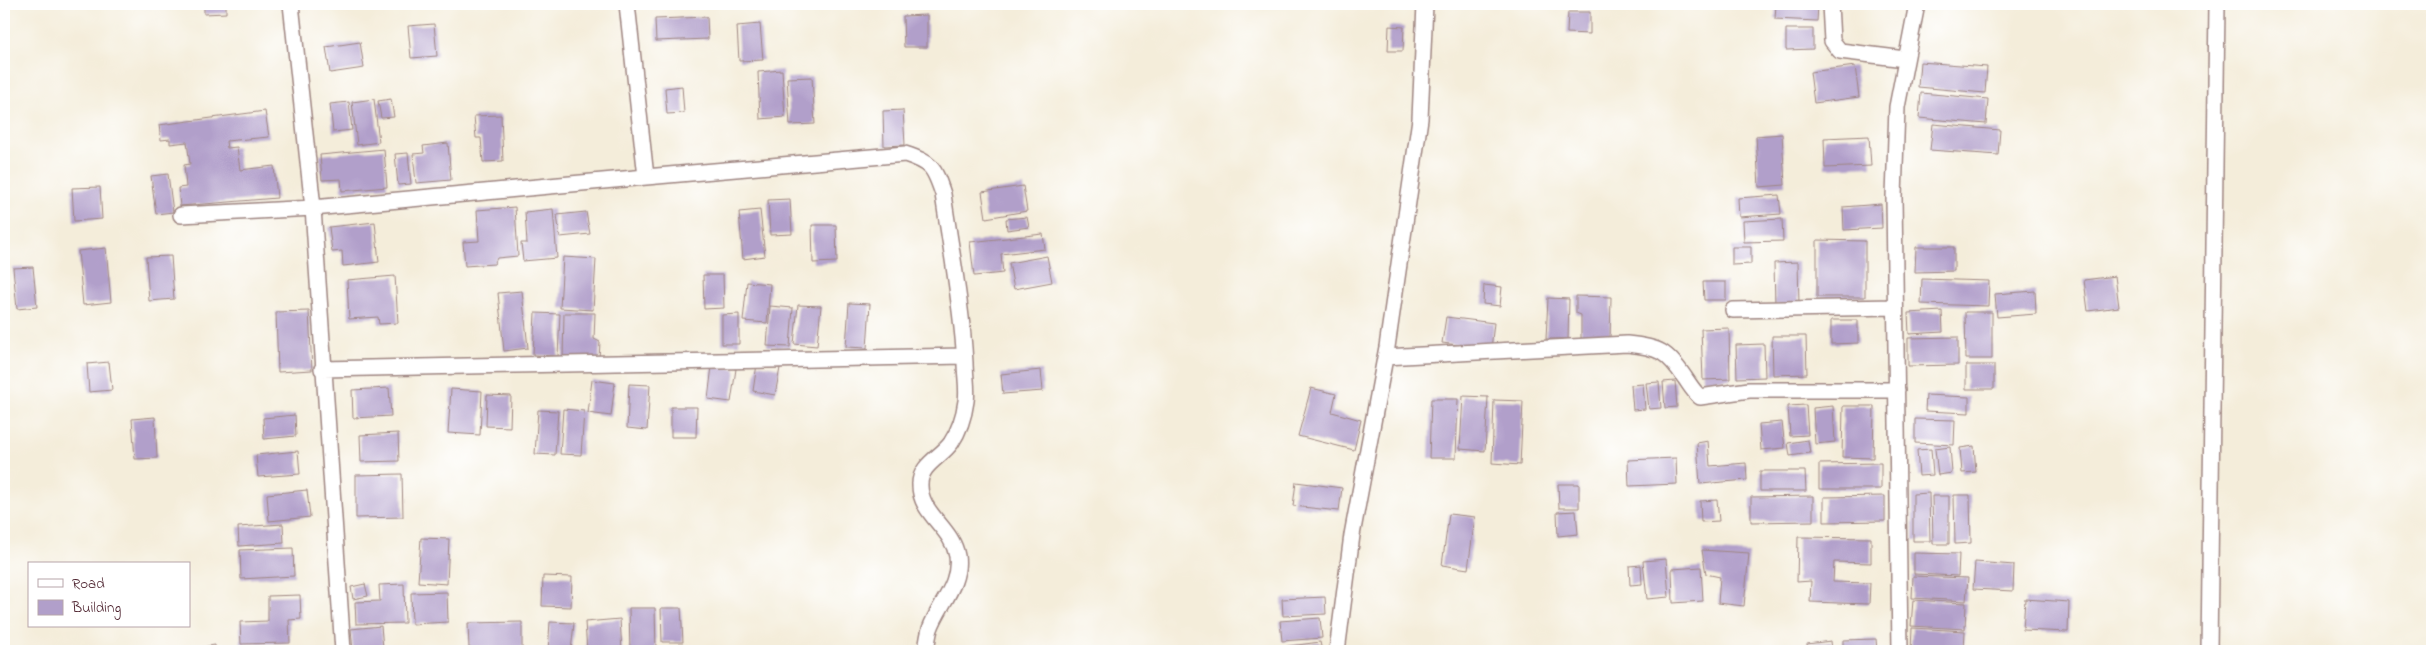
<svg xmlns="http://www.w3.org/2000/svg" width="2436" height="655" viewBox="0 0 2436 655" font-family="'Indie Flower',sans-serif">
  <rect width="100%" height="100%" fill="#fff"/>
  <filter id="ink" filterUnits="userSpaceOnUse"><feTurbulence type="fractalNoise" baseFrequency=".02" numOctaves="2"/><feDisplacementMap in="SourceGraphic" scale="10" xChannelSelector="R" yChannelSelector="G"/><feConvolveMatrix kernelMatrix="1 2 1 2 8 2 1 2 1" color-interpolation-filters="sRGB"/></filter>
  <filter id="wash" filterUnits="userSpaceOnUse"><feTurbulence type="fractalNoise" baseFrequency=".0096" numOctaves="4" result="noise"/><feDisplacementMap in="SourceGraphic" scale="20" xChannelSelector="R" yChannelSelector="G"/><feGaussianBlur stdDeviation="1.12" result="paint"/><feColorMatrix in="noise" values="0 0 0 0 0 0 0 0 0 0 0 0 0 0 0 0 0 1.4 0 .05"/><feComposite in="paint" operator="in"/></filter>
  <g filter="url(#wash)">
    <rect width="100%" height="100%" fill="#f4edda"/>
    <g id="blocks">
      <path fill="#b19fca" d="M204,4H226V13L204,14Z
        M1776,4H1818L1817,21L1775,19Z
        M1568,12H1590V34L1567,33Z
        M927,15V47H904L903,16Z
        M707,17L708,39L656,41L655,19Z
        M434,24L437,56L411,58L408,26Z
        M760,24L763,60L739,61L737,26Z
        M1389,26L1404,27L1403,51H1388Z
        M1786,29H1813V49L1786,50Z
        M360,42L364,68L330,73L326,47Z
        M1920,62L1987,67L1985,93L1918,87Z
        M1855,66L1859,97L1814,103L1810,72Z
        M782,70L785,117L760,119L758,72Z
        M812,77L815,124L790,125L787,78Z
        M682,86L684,113L667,114L665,88Z
        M1921,93L1988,99L1986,124L1919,118Z
        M374,99L379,142L357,145L352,102Z
        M391,99L394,117L381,118L378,101Z
        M349,102L352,130L333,132L330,104Z
        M903,110L905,145L884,146L883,111Z
        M265,111L269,137L226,141L227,148L237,147L240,170L274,166L277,198L180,206L178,188L186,187L184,165L190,164L187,142L170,144V139L161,140L159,125Z
        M501,115L503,161L483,162L481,138H476L474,116Z
        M1933,124L2000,130L1998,155L1930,150Z
        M1782,134L1785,185L1759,187L1756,136Z
        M1869,136L1871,166L1825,168L1824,138Z
        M448,143L451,180L416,183L413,154L424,153L423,146Z
        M384,149L387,187L342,191L341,179L322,180L320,155Z
        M408,153L411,184L398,185L395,154Z
        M168,174L173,212L156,214L151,176Z
        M1023,186L1027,211L986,218L982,192Z
        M100,187L102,219L74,221L72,188Z
        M1779,195L1781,214L1739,217L1738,198Z
        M790,199L792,234L770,235L768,200Z
        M1881,204L1882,228L1844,230L1843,207Z
        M515,207L518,256L497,258L494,264L465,266L463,242L479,241L477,210Z
        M553,209L557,258L523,261L521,243H527L525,212Z
        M760,210L765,256L743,259L739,212Z
        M586,212L590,234L560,237L557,215Z
        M1027,217L1029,227L1007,230L1006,219Z
        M1782,219L1783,241L1744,242L1743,221Z
        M375,222L379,262L343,266L342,251L332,252L329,227Z
        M812,225H836L837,262L813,263Z
        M1043,234L1045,249L1001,254L1003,273L974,276L970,242Z
        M1817,240L1865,241V297H1817Z
        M1732,247H1751V264L1732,265Z
        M1916,247H1954V271L1915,272Z
        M106,248L111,302L83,305L78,251Z
        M171,256L174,299L149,301L146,257Z
        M1047,256L1052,282L1014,289L1009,263Z
        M563,257L596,259L593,310L560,308Z
        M1798,262L1799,304L1775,305L1774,263Z
        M33,267L37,307L17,309L13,268Z
        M703,275H723L724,308L704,309Z
        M395,276L398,323L379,324L378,317L349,319L347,280Z
        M2115,276L2119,307L2088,311L2084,280Z
        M1922,279L1989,281L1988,306L1921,304Z
        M747,282L770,284L767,323L743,321Z
        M1703,282H1726V300H1704Z
        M1484,285L1502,287L1500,306L1483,304Z
        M522,291L528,348L504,351L498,293Z
        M2035,291L2036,314L1997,317L1995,294Z
        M1576,296L1611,297L1610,339H1581V315L1576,313Z
        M1548,298L1569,299L1568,339H1546Z
        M849,303L870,304L867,348L846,347Z
        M798,305L821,306L817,346L794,344Z
        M770,306L793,308L790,347L767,346Z
        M309,311L312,370L278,372L276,312Z
        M1942,311L1943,332L1909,334L1908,313Z
        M1965,312H1992V359H1966Z
        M535,313L560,314L558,356L533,355Z
        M564,313H595L594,339L600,342L599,359H563Z
        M739,314V344H722V315Z
        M1446,317L1494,323L1491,349L1442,343Z
        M1831,320H1858V343L1831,344Z
        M1729,328L1730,379L1703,380L1701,329Z
        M1772,336H1806L1807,374L1773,375Z
        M1958,337V365L1908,366V338Z
        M1764,344L1765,377L1737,378L1736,345Z
        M109,362L112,390L89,392L87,364Z
        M757,364L780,368L775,395L753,391Z
        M1966,365H1994V389H1966Z
        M712,366L736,369L731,402L708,399Z
        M1041,370L1043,391L1003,394L1001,374Z
        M592,380L615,383L611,416L588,413Z
        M1675,381L1677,407L1665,408L1663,382Z
        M1659,382L1661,408L1649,409L1646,383Z
        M629,384L650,385L647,430L627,428Z
        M1643,384L1645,409L1633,410L1631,385Z
        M389,388L391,416L353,418L352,390Z
        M1311,388L1336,394L1332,412L1361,420L1354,450L1298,436Z
        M451,389L482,391L480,435L448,433Z
        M487,395L511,396L510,427L486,426Z
        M1926,395L1969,397V413L1925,411Z
        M1463,396L1488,397L1485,451L1460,449Z
        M1431,399H1458L1456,458H1429Z
        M1494,400L1523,401L1520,465L1492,463Z
        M1806,405L1808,435L1790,436L1788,406Z
        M1833,406L1835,442L1815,444L1813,408Z
        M1843,406H1874L1873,458L1842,457Z
        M671,407H697L696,437H671Z
        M563,409L584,411L581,455L560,454Z
        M538,410L558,411L555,455L535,454Z
        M295,415L296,436L264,439L263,418Z
        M155,417L157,458L135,459L132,419Z
        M1915,419L1955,420L1954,445L1915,443Z
        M1782,422L1785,448L1761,450L1759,424Z
        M398,433L399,461L361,462L360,435Z
        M1808,440L1810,453L1790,456L1788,443Z
        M1708,441L1710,466L1746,463L1747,480L1700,484L1697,443Z
        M1974,446L1976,472L1962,473L1960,448Z
        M1950,447L1952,473L1938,475L1935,449Z
        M1931,449L1933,475L1919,476L1917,450Z
        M298,451L300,474L258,477L256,455Z
        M1676,458L1677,484L1629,486L1628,460Z
        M1881,463V489H1819V464Z
        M1760,471H1805L1806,491H1760Z
        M402,474L403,517L356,518V475Z
        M1296,482L1342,488L1339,511L1293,506Z
        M1558,484H1579V508H1559Z
        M307,490L310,517L269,521L267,494Z
        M1929,493L1930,541H1913V494Z
        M1954,495H1970L1971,543L1955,544Z
        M1813,496V521L1751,522V497Z
        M1885,496V521L1824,522V497Z
        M1932,496H1949V544H1933Z
        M1717,500L1719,521L1701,522L1700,501Z
        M1576,511L1578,534L1558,536L1557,512Z
        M1449,514L1475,517L1468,569L1442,565Z
        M283,524L284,543L239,546L238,527Z
        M1798,537L1871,538V563L1834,562L1833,582L1870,583L1869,604L1810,602L1811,581L1797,582Z
        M421,538L449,539L447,584L418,582Z
        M293,548L294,576L241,579L240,550Z
        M1702,550L1749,553L1744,606L1718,603L1720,577L1706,574Z
        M1914,553L1959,554L1958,576L1914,574Z
        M1666,559L1669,597L1647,599L1643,561Z
        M1975,562L2014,565L2013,591L1973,589Z
        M1641,565L1642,584L1630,585L1629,566Z
        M1701,567L1703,601L1673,603L1672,569Z
        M543,576L572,577L571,607L542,606Z
        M1913,576L1968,578L1966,601L1912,598Z
        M365,584L368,596L353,599L351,587Z
        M404,584L405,623L356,624L355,602L380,601L379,585Z
        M447,592L448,622L412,624L411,593Z
        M300,595L301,619L289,620L290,643L241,644L240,622L268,621V596Z
        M1325,597L1326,614L1283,616L1282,599Z
        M2025,599L2069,602L2068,632L2023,630Z
        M1913,600L1966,603L1965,629L1911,626Z
        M629,608H655L656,651H630Z
        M661,608H681L683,642H662Z
        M1320,618L1322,638L1282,641L1280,621Z
        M620,619L622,651H587L585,622Z
        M522,622V651H504V648H469L468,623Z
        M550,622L574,623L571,651H548Z
        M381,626L383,648L353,651L351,629Z
        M1912,628L1965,631L1964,651H1911Z
        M1876,639L1877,651H1843V640Z
        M1831,641L1832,651H1808L1807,644Z
        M1320,642L1322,651H1283L1282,647Z
        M215,645V651H183V650Z"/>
    </g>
  </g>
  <g filter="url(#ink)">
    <use href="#blocks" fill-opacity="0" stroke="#9f8682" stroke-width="1"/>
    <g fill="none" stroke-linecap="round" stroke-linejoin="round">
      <defs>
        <path id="street" d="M291,4L313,208L343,651
          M1830,4L1832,41L1840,51L1905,59
          M646,177L905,154C932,163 934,167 943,194C951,250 962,307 965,363C965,375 968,389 966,401C964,416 959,431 951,443C941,457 920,465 920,484C919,514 952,527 957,556C961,584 939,604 930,629C928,636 927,644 926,651
          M181,215L313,208L646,177L627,4
          M1733,310L1895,307
          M1385,357L1627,344C1659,347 1667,351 1685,378C1690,385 1693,391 1700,397L1749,390H1897
          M322,369L964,356
          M1337,651L1352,535L1387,347L1420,119L1425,4
          M1900,651L1894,197L1897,107L1917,4
          M2209,651L2217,4"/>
      </defs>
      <use href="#street" stroke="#9f8682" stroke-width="18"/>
      <use href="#street" stroke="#fff" stroke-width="15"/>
    </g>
  </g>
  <rect width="2436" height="655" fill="none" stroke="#fff" stroke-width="20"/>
  <rect x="28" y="562" width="162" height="65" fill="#ffffff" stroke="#b7a5aa"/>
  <rect x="38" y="579" width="25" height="8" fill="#ffffff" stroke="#b7a5aa"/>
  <text x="72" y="588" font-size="15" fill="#4a1f2b">Road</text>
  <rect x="38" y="600" width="25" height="15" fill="#b19fca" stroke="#b7a5aa"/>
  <text x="72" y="612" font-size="15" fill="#4a1f2b">Building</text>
</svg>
